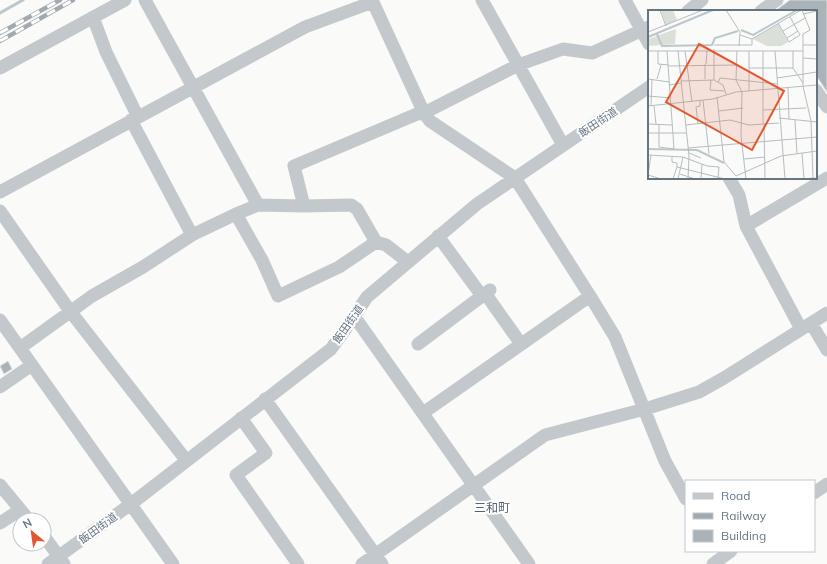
<svg xmlns="http://www.w3.org/2000/svg" width="827" height="564" viewBox="0 0 827 564" font-family="Mulish,'Noto Sans JP',sans-serif">
  <rect width="100%" height="100%" fill="#fafaf8"/>
  <g fill="none" stroke-linecap="round" stroke-linejoin="round">
    <path stroke="#bbc7cb" stroke-width="3" d="M0,13L23,0"/>
  </g>
  <path fill="#aab3b9" stroke="#dcdcda" d="M790,0H827V92L816,75V11H775Z
    M8,361L12,369L4,374L0,366Z"/>
  <g fill="none" stroke-linecap="round" stroke-linejoin="round">
    <path stroke="#c3c8cc" stroke-width="13" d="M145,0L258,205
      M372,0L424,113L430,121L515,178L590,296L615,337L665,461L686,499
      M482,0L563,145
      M625,0L649,44
      M688,11L702,0
      M761,11L777,0
      M93,17L106,52L138,117
      M0,68L125,0
      M816,90L827,107
      M131,120L192,235
      M729,178L739,195L746,226L801,329
      M0,192L305,27L373,2
      M304,206L294,166L417,114L424,113L518,65L563,49L592,53L649,27
      M0,211L70,311L186,460
      M236,214L262,260L278,296L339,267L376,242
      M746,226L827,178
      M438,236L482,296
      M485,293L521,344
      M354,316L529,564
      M0,320L173,564
      M811,323L827,350
      M418,344L490,290
      M20,348L92,296L143,267L192,235L236,214L258,205L304,206L351,205L357,209L376,242L386,245L408,262
      M0,387L32,365
      M265,399L382,564
      M423,413L590,296
      M241,418L266,453L236,475L298,564
      M0,485L29,520
      M814,493L827,484
      M0,523L20,510
      M44,536L64,564
      M48,564L131,504L331,349L342,334L367,297L477,204L649,87
      M362,564L545,435L645,409L699,392L724,378L827,313
      M713,564L731,551"/>
    <defs>
      <path id="rail" d="M0,33L60,0
        M0,41L73,0"/>
    </defs>
    <use href="#rail" stroke="#a2aab0" stroke-width="4.5"/>
    <use href="#rail" stroke="#fff" stroke-width="3" stroke-dasharray="9" stroke-linecap="butt"/>
  </g>
  <g text-anchor="middle" dominant-baseline="central" stroke-width="4" stroke-linejoin="round" paint-order="stroke">
    <g font-size="11" fill="#657683" stroke="#fff">
      <text transform="translate(598 122) rotate(-34)">飯田街道</text>
      <text transform="translate(348 324) rotate(-55)">飯田街道</text>
      <text transform="translate(98 528) rotate(-36)">飯田街道</text>
    </g>
    <g font-size="12" fill="#57646e" stroke="#fff">
      <text x="492" y="507">三和町</text>
    </g>
  </g>
  <g transform="translate(648 10)">
    <rect width="169" height="169" fill="#fafaf8"/>
    <path d="M13,0H25L29,10L18,15ZM130,14L140,32L133,36H119L105,29ZM28,19L27,34L0,36V29Z" fill="#dadfd7"/>
    <path fill="none" stroke="#bbc7cb" stroke-width="2" d="M93,20L105,25L149,0M9,24L14,36L64,35L67,28L90,21M0,27L65,0M0,139L49,140L76,153"/>
    <path fill="none" stroke="#b5bdc2" stroke-width="1" d="M12,0L18,16M78,0L92,22L91,36M154,0L162,20L155,24V76L163,111L165,169M155,4L169,1M130,13L141,32L152,25L142,7M135,21L157,8M0,22L55,0M92,25L104,29M139,28L150,21M104,29L153,0M66,35H104V29M155,35H169M0,41H155M10,41V54L21,55M30,41L41,146L40,169M37,41L44,92M89,41L88,70L94,82L93,126L98,169M101,41V81M127,41L137,169M145,41V58L155,73M155,48L169,49M58,54L59,41M21,56L89,55M101,58H145M129,68L169,62M0,69L21,72M9,69L13,55M57,69V54M63,70L62,80L76,81M66,70V39M33,71L66,70L75,75L78,84M70,73L72,68L129,74M21,75L33,73M140,78L141,109M0,86L23,88M69,87L76,152L88,166L133,146L169,141M55,90L61,144M0,96L65,89L88,82L169,75M3,96L4,69M6,96L8,114M115,100L158,98M71,101L95,98M131,108L169,112M147,110L149,144M0,114L24,115M50,114L48,97L52,96V91M115,114V41M116,114L117,169M11,115V137L26,139L19,41M38,115L82,110L101,115L131,113M0,123H38M40,138L169,127M41,143L53,148M154,143L156,169M0,145L35,147L59,156L71,157L70,169M24,147V152L29,153V157L77,169M96,149L117,147M32,164L47,169M0,165L3,145M0,165L13,169M25,169L29,157M30,169L35,147M53,169L54,154M149,169L169,168"/>
    <path fill="#e4572e" fill-opacity="0.15" stroke="#e4572e" stroke-width="2" d="M51,34L136,81L104,140L18,92Z"/>
    <rect width="169" height="169" fill="none" stroke="#657683" stroke-width="2"/>
  </g>
  <rect x="685" y="480" width="130" height="72" fill="#ffffff" stroke="#c1c8cd"/>
  <rect x="693" y="493" width="20" height="6" fill="#c3c8cc" stroke="#c1c8cd"/>
  <text x="721" y="500" font-size="12" fill="#657683">Road</text>
  <rect x="693" y="513" width="20" height="6" fill="#a2aab0" stroke="#c1c8cd"/>
  <text x="721" y="520" font-size="12" fill="#657683">Railway</text>
  <rect x="693" y="530" width="20" height="12" fill="#aab3b9" stroke="#c1c8cd"/>
  <text x="721" y="540" font-size="12" fill="#657683">Building</text>
  <g transform="translate(32 532) rotate(331)"><circle r="19" fill="#ffffff" stroke="#c1c8cd"/>
  <path d="M0-3L7 15L0 10L-7 15Z" fill="#e4572e"/>
  <text y="-6" font-size="11" font-weight="bold" text-anchor="middle" fill="#657683">N</text>
  </g>
</svg>
